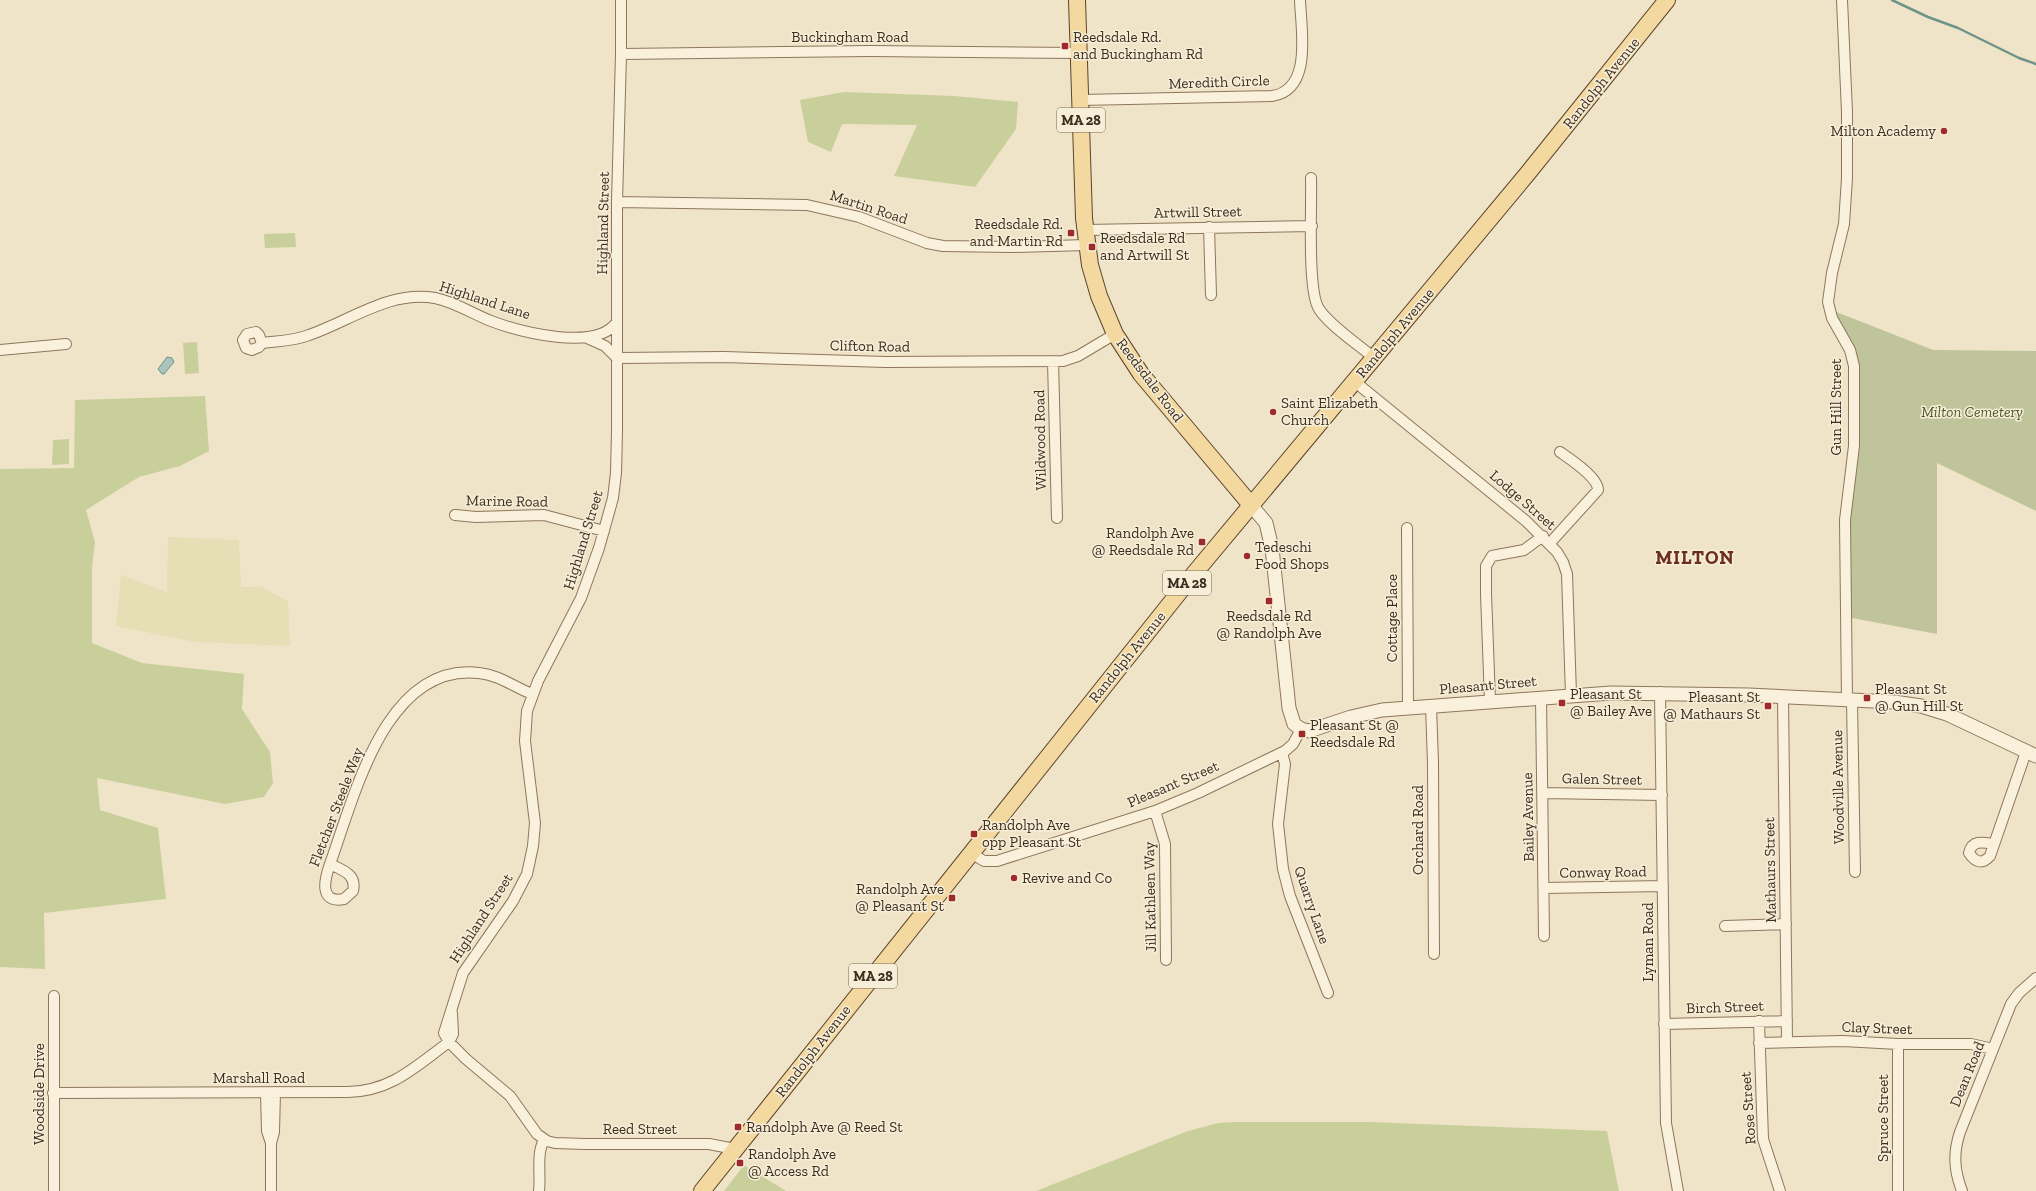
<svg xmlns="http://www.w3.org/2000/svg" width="2036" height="1191" viewBox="0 0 2036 1191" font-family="'Zilla Slab',serif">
  <rect width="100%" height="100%" fill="#f0e4c8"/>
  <path fill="#e6deb5" d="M168,537L239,540L241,587H261L288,601L290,646L195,642L116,626L121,575L167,592Z"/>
  <path fill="#c9cf9b" d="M844,92L954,96L1018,102L1016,129L975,187L894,176L917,125L842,124L831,152L808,142L800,100Z
    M295,233L296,247L265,248L264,234Z
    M197,342L199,373L185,374L183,343Z
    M205,396L209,451L180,466L139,477L86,510L95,542L92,567V643L142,663L244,674L242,709L270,752L273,783L264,797L225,804L97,778L100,810L158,828L166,899L44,913L45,969L0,967V469L74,468L75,400Z
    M69,439V464L52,465L53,440Z
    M1234,1122H1370L1607,1131L1619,1191H1036L1188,1131L1218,1123Z
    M744,1165L786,1191H724Z"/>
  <path fill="#bfc49a" d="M1834,311L1933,350L2036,351V511L1937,463V634L1852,618L1849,530L1858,365L1852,345Z"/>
  <path fill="#a9c4bc" stroke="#6f938a" d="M167,357L172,358L174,362L164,374H162L158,369Z"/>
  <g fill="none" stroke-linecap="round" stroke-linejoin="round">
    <path stroke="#6f938a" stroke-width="2.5" d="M1892,0L1928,17L1958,28L2019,58L2036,64"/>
    <defs>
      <path id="minor" d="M621,0V54L617,202V431L616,473L613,498L599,548L581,598L538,681L527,711L525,741L535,823L533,846L527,874L513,901L463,973L444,1033L449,1042L466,1059L510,1096L537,1134L547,1141L555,1143L585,1144H709L735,1149
        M1842,0L1847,112V178L1844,224L1832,273L1828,302L1832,318L1850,350L1854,366V446L1845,520L1847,700
        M621,54L870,51L1079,53
        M1080,100L1272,96C1313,90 1301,30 1300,0
        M1311,178C1312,205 1307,291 1319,309C1329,325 1359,345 1374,358
        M617,202L807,205L859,217L927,243L943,246L1012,247L1087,245
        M1209,227L1211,295
        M1085,230L1312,226
        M587,338L605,346L617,358L724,357L886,362L1063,361L1078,356L1115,334
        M262,343L259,335L256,332L247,334L243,340L246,348L252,350L259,347L262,343C278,341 294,341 309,335C350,321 390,290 435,298C455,302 473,314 491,321C520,332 596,352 617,322
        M0,350L66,344
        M1053,361L1057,518
        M1354,381L1526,521L1557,552L1563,562L1567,574L1571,695
        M455,515L476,517L544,515L604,531
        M1407,528L1408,708
        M1550,543L1598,490C1598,477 1570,459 1560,452
        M1660,692L1666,1123L1678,1191
        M1541,697L1544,936
        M1783,697L1787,1042
        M1490,701L1486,594V566L1492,556L1524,550L1543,536
        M1852,701L1855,872
        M1431,706L1433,763L1434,954
        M1282,753L1285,764L1278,824L1283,869L1290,896L1328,993
        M1543,793L1662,795
        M1155,811L1165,844L1166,960
        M1993,844C1982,842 1972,840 1969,853C1975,862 1982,865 1990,856L2026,752
        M971,853L984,861H997L1155,811L1198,793L1285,751L1293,744L1301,729
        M330,864C342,870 357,874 353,891L344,899C318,904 325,878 330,864C354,798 385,662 479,673C499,675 514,687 532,694
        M1544,888L1663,886
        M1725,926L1786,924
        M1759,1021L1763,1139L1780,1191
        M1664,1024L1787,1021
        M1759,1043L1843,1041L1898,1044H1971L1993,1049
        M1898,1044V1191
        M53,1093L348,1092C392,1091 416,1066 449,1042L453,1034L452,1013
        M266,1093L267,1131L271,1143
        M54,1191V996
        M271,1191V1143L274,1132L275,1092
        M539,1191C541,1174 536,1154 544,1140
        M1962,1191C1954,1170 1953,1153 1960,1132L2011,1004L2019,993L2036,978"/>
      <path id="tertiary" d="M1251,505L1266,523L1272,548L1289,708L1294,724L1301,729L1309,731L1351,717L1382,710L1611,693L1749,695L1894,702L1921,706L1947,714L2036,756"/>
      <path id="primary" d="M1077,0L1084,218L1090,265L1099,296L1115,334L1141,374L1251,505
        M702,1191L1193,575L1528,173L1667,0"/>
    </defs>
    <use href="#minor" stroke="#8d765c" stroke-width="12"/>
    <use href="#tertiary" stroke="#8d765c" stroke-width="15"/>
    <use href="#primary" stroke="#5b4430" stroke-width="18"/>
    <use href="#minor" stroke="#faf1dc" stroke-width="10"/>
    <use href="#tertiary" stroke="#faf1dc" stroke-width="13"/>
    <use href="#primary" stroke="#f3d9a0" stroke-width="16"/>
  </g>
  <g fill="#9e2a2b" stroke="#f7eed8" stroke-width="1.5">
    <rect x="1061" y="42" width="8" height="8" rx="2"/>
    <circle cx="1944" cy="131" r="4"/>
    <rect x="1067" y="229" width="8" height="8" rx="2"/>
    <rect x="1088" y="243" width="8" height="8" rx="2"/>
    <circle cx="1273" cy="412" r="4"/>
    <rect x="1198" y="538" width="8" height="8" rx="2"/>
    <circle cx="1247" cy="556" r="4"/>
    <rect x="1265" y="597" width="8" height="8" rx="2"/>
    <rect x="1863" y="694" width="8" height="8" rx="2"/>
    <rect x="1558" y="699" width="8" height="8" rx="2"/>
    <rect x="1764" y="702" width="8" height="8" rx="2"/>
    <rect x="1298" y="730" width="8" height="8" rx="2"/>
    <rect x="970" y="830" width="8" height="8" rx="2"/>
    <circle cx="1014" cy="878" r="4"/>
    <rect x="948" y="894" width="8" height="8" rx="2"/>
    <rect x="734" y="1123" width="8" height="8" rx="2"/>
    <rect x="736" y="1159" width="8" height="8" rx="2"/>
  </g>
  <g text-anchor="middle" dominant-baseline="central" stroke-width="3" stroke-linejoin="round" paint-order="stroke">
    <g fill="#f7eed8" stroke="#756857" stroke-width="1">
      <rect x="1057" y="108" width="48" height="24" rx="3"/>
      <rect x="1163" y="571" width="48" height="24" rx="3"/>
      <rect x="849" y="964" width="48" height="24" rx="3"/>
    </g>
    <g font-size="14" font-weight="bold" fill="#3d2e20">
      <text x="1081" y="120">MA 28</text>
      <text x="1187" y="583">MA 28</text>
      <text x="873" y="976">MA 28</text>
    </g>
    <g font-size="15" fill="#3d2e20" stroke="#f7eed8">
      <text x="850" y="37">Buckingham Road</text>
      <text transform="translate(1219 82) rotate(-2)">Meredith Circle</text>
      <text transform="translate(1601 83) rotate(-51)">Randolph Avenue</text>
      <text transform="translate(869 207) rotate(18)">Martin Road</text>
      <text transform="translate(1198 212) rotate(-1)">Artwill Street</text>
      <text transform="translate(603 223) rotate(-89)">Highland Street</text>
      <text transform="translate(485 300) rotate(18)">Highland Lane</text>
      <text transform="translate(1395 333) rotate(-50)">Randolph Avenue</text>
      <text transform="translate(870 346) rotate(1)">Clifton Road</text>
      <text transform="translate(1150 380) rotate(53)">Reedsdale Road</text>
      <text transform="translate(1836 407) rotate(-90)">Gun Hill Street</text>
      <text transform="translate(1040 440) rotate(-91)">Wildwood Road</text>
      <text transform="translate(1523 500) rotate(41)">Lodge Street</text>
      <text transform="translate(507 501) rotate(1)">Marine Road</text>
      <text transform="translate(583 540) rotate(-73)">Highland Street</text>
      <text transform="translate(1392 618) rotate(-90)">Cottage Place</text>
      <text transform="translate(1127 657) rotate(-51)">Randolph Avenue</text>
      <text transform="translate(1488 685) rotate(-5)">Pleasant Street</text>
      <text transform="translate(1602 779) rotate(1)">Galen Street</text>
      <text transform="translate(1173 784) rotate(-23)">Pleasant Street</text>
      <text transform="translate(1838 787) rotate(-91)">Woodville Avenue</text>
      <text transform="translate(336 807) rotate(-69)">Fletcher Steele Way</text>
      <text transform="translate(1528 817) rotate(-91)">Bailey Avenue</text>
      <text transform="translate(1418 830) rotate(-90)">Orchard Road</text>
      <text transform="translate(1770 870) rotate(-91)">Mathaurs Street</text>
      <text transform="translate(1603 872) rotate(-1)">Conway Road</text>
      <text transform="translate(1150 897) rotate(-91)">Jill Kathleen Way</text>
      <text transform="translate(1312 905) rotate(71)">Quarry Lane</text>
      <text transform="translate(481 918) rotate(-57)">Highland Street</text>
      <text transform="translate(1648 942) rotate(-90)">Lyman Road</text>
      <text transform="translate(1725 1007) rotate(-2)">Birch Street</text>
      <text transform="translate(1877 1028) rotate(2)">Clay Street</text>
      <text transform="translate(813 1051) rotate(-52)">Randolph Avenue</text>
      <text transform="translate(1967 1074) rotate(-68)">Dean Road</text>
      <text x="259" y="1078">Marshall Road</text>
      <text transform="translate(39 1094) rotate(-90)">Woodside Drive</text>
      <text transform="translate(1748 1108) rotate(-94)">Rose Street</text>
      <text transform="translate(1883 1118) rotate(-90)">Spruce Street</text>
      <text x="640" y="1129">Reed Street</text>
    </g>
    <g font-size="15" fill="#3d2e20" stroke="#f7eed8" text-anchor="start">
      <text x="1073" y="37">Reedsdale Rd.<tspan x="1073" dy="17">and Buckingham Rd</tspan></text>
      <text x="1936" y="131" text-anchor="end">Milton Academy</text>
      <text x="1063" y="224" text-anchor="end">Reedsdale Rd.<tspan x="1063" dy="17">and Martin Rd</tspan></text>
      <text x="1100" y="238">Reedsdale Rd<tspan x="1100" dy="17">and Artwill St</tspan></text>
      <text x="1281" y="403">Saint Elizabeth<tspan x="1281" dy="17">Church</tspan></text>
      <text x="1194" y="533" text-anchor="end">Randolph Ave<tspan x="1194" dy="17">@ Reedsdale Rd</tspan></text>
      <text x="1255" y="547">Tedeschi<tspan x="1255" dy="17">Food Shops</tspan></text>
      <text x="1269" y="616" text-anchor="middle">Reedsdale Rd<tspan x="1269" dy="17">@ Randolph Ave</tspan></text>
      <text x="1875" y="689">Pleasant St<tspan x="1875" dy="17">@ Gun Hill St</tspan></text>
      <text x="1570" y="694">Pleasant St<tspan x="1570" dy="17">@ Bailey Ave</tspan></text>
      <text x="1760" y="697" text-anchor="end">Pleasant St<tspan x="1760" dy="17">@ Mathaurs St</tspan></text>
      <text x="1310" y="725">Pleasant St @<tspan x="1310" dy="17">Reedsdale Rd</tspan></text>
      <text x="982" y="825">Randolph Ave<tspan x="982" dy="17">opp Pleasant St</tspan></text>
      <text x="1022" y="878">Revive and Co</text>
      <text x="944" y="889" text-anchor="end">Randolph Ave<tspan x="944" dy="17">@ Pleasant St</tspan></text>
      <text x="746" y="1127">Randolph Ave @ Reed St</text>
      <text x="748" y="1154">Randolph Ave<tspan x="748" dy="17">@ Access Rd</tspan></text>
    </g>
    <g font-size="15" font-style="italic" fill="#4d5a26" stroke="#f7eed8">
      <text x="1972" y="412">Milton Cemetery</text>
    </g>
    <g font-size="19" font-weight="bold" letter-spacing="1" fill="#6b2e1e" stroke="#f7eed8">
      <text x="1695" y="557">MILTON</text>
    </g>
  </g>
</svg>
